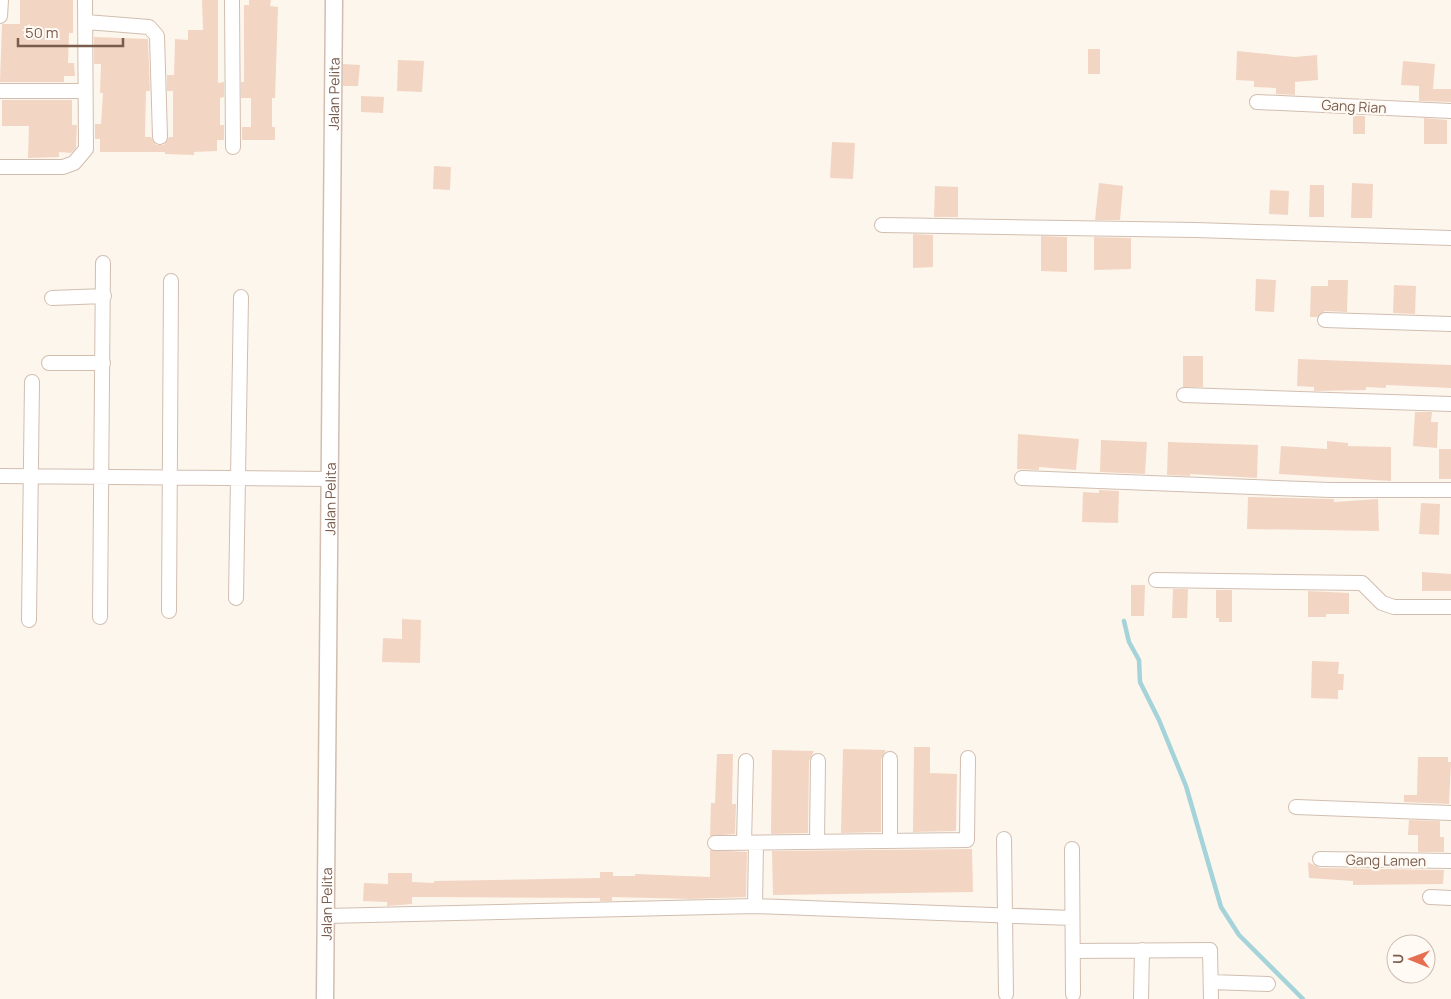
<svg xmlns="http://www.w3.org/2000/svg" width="1451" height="999" viewBox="0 0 1451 999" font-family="Manrope,sans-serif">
  <rect width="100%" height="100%" fill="#fdf6ec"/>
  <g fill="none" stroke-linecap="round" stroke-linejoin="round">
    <path stroke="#a5d3da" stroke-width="4.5" d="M1124,621L1129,642L1139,660L1140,682L1159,720L1186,786L1221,907L1239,935L1303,999"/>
  </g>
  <path fill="#f3d5c3" d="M20,0H73V33H69L68,63H74L75,76H64V82H0L2,24H20Z
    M202,0H218V83L224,82V97L220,98V125H224V140H217V151L194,152V155L165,154V152H100V139H95V124H101L103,93H100L101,64H94V37L148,39L150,91H146L145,137H151L156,145H164L169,137H173V91H167V75H174L175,39L188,40V30H203Z
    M249,0H271L270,6L278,7L275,98H272V127H275V140H242V127H251V98H241V82H244V5H249Z
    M1088,49H1100V74H1088Z
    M1237,51L1295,57L1317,55L1318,80L1295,82V95L1276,94V88L1254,87V81L1236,80Z
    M398,60L424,61L422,92L397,91Z
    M1403,61L1435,64L1433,89H1451V102L1419,101V86L1401,85Z
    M343,64L360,65L358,86H343Z
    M361,96L384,97L383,113L361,112Z
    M2,100H72V125H77L76,148L71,153L59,152V157L28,158L29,126H2Z
    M1353,116H1365V134H1353Z
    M1424,118L1447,120V144H1424Z
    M832,142L855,143L853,179L830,178Z
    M434,166L451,167L450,190L433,189Z
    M1099,183L1123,186L1120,220H1095Z
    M1352,183L1373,184L1372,218H1351Z
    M1310,185H1324V217H1309Z
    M935,186L958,187V217H934Z
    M1270,190L1289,191L1288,215L1269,214Z
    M913,234L933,235V267L913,268Z
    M1041,236L1067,237V272L1041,271Z
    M1094,237L1131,238V269L1094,270Z
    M1256,279L1276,280L1274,312L1255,311Z
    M1328,280H1348L1347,312L1325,311L1317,317H1310L1311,286H1328Z
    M1394,285L1416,286L1415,314L1393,313Z
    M1183,356H1203V387H1183Z
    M1298,359L1451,365V388L1386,385V388L1366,387V390L1314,391V387L1297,386Z
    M1415,412H1432L1431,422H1438L1437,448L1413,446Z
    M1018,434L1079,439L1076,470L1039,467V470L1017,469Z
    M1101,440L1147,442L1145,474L1100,472Z
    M1327,441L1348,443V446L1391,447V481L1279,474L1281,446L1327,449Z
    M1168,442L1258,445L1257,478L1190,474V476L1167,475Z
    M1439,449H1451V479H1439Z
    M1099,490L1119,491L1118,523L1082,522L1083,492L1099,493Z
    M1248,497L1334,499V502L1378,499L1379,531L1247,529Z
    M1421,503L1440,504L1439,535L1419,534Z
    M1422,572L1451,574V591H1422Z
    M1131,585H1145L1144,616H1131Z
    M1173,589H1188L1187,618H1172Z
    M1216,590H1232V622H1219V618H1216Z
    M1308,591L1349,593V614H1326V617H1308Z
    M402,619L421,620L420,663L382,662L383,638L402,639Z
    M1312,661L1339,662L1338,674H1344L1343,690H1338V699L1311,698Z
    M914,747H930V773L957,774L956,831L913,832Z
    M843,749L886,750L881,759V832L841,833Z
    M772,750L814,751L809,761L808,833L771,834Z
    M717,754H733L732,804H736L735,834L710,836L711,803H715Z
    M1418,757H1448V762H1451L1449,804L1404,802V795H1417Z
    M1409,820L1440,821V837H1444V852H1418V835H1408Z
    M972,849L973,892L773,895L772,851Z
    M710,850L747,852L746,897L690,899L612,897V901H600V898L431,897H412V904L387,906V902L363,901L364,883L388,884V873H412V882L434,883V881L600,878V872H613V876H635V874L710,877Z
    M1308,862L1320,868L1444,870L1443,884L1353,885V881L1309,878Z"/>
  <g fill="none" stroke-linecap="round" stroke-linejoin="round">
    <defs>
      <path id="minor" d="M232,0L233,147
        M0,16L1,0
        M86,22L149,27L157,36L160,137
        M0,91H85
        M1257,102L1451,111
        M0,167H63L74,163L86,149L85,0
        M882,225L1196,230L1451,238
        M52,298L104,296
        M1325,320L1451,324
        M49,363H103
        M1184,395L1451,404
        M0,476L329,479
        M1022,478L1330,490H1451
        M1156,580L1362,583L1382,603L1394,607H1451
        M236,598L241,297
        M169,611L171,281
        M100,617L103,263
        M29,620L32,382
        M1296,807L1451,813
        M1004,839L1006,994
        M890,841V759
        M817,842L818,761
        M715,843L967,840L968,758
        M744,843L746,761
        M1072,849L1073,994
        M1320,859L1451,861
        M1430,897L1451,898
        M755,906L756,843
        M326,916L755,906L1072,918
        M1073,951L1210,950L1211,999
        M1211,982L1268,984
        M1141,999L1142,950"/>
      <g id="tertiary">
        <path id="s1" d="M325,999L334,0"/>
      </g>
    </defs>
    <use href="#minor" stroke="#d1beb0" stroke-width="16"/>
    <use href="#tertiary" stroke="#d1beb0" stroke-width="19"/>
    <use href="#minor" stroke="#fff" stroke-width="14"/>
    <use href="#tertiary" stroke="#fff" stroke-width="16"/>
  </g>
  <g text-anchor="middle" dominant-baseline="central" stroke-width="4.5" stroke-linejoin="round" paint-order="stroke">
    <g font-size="14" fill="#7a5c4d" stroke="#fffaf3">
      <text stroke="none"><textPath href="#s1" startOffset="905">Jalan Pelita</textPath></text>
      <text transform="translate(1354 106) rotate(3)">Gang Rian</text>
      <text stroke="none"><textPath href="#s1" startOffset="500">Jalan Pelita</textPath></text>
      <text transform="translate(1386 860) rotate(1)">Gang Lamen</text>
      <text stroke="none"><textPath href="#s1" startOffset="95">Jalan Pelita</textPath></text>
    </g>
  </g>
  <g transform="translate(1411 959) rotate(271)"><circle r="24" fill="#fffaf3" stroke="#cabbb1"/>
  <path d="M0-4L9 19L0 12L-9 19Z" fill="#e76f51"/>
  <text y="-8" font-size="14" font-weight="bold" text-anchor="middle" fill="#7a5c4d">U</text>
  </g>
  <path d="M18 38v8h105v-8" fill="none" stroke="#7a5c4d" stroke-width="2.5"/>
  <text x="25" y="38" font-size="15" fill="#7a5c4d" stroke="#fffaf3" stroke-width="4" paint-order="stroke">50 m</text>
</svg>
